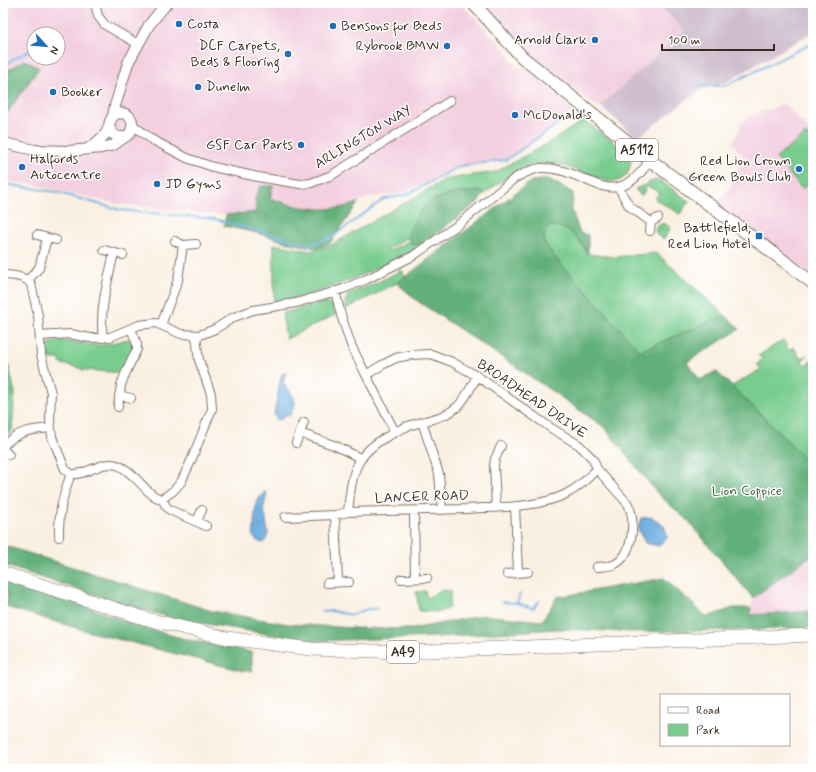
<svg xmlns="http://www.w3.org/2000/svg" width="816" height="772" viewBox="0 0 816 772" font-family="Mynerve,sans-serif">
  <rect width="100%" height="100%" fill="#fff"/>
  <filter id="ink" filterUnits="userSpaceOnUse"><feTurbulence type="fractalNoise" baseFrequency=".025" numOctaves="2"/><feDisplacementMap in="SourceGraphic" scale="8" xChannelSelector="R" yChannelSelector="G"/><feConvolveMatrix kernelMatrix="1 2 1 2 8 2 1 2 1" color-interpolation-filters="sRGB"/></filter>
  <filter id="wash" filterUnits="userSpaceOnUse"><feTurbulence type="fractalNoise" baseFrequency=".012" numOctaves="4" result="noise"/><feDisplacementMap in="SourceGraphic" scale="16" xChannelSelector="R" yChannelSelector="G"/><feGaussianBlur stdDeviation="0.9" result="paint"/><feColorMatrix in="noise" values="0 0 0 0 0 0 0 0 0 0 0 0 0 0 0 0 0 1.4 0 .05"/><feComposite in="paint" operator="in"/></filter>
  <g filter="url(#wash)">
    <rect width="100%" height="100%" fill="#faf0e2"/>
    <path fill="#f3cfdf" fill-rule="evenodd" d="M3,3H460L506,50L510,58L518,67H525L573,111L565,119L506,160L460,166L405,192L366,198L358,203L341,208L312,210L287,204L270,198L255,199L256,212L226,215L196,213L118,204L30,184L3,182ZM34,34H58V58H34Z
      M485,3H657L684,31L600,106L593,105L538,62Z
      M785,104L813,135V276L761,238L717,202L732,186L731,177L747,159L731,143L738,134L741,123L753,114Z
      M813,554V611L750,615L753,598Z"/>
    <path fill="#cfbdce" d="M657,3H813V32L725,83L700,90L637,138L600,106L684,31Z"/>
    <path fill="#78cc8e" stroke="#5a7b56" d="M584,120C595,129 626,148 630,160C632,163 630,166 629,169C622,194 587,174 573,169C562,165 551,162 540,164C519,165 501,182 484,194L482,191L454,193L431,200L416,217L407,238L388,248L389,251L409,241L413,245L424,243L408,254L348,281L306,296L274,302V244L310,251L333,244L446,179L495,172L545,145Z
      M806,134L813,142V180L802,189L776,158Z
      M658,179L689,201L680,214L655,199L659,193L648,186L641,196L635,189L648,183Z
      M664,223L671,228L664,239L658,236L655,231L657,226Z
      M551,226C570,226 579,239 588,254L615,257L656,253L725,315L640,351L553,255L544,242L545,232Z
      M402,270L405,277L397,283L346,309L345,302L348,294L378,282Z
      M325,302L334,307L335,315L286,339L282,313Z
      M128,339L131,341L134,346L123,373L83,370L77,367L61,364L59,359H49L47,348L48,345C57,336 88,345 100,345C110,345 118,341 128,339Z
      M783,340L788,345L786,347L790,350L792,347L795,349L800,358L808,355L802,361L806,365L813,359V468L786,439L732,386L761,369L757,364L762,359L760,356H758Z
      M3,350H5L15,393L12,431L3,438Z
      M441,590L451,591L449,608L440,612L419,611L416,592L425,591L427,598Z"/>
    <path fill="#62b079" stroke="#4e6d4c" d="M25,60L39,68L3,119V73Z
      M549,179L573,193L572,211L580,233L588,235V254C579,239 570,226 551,226L545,232L544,242L553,255L640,351L725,315L740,329L687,362L700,380L716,371L786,439L813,468V554L753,598L688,521L658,494L604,427L521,370L416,300L397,283L531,181Z
      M260,186H273L270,198C293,207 315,211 339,208C345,207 352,205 358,203L331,242L317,248L289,243L258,233L224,226L226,215L256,212L255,199Z
      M482,191L484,194L478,202L424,243L413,245L407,238C410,231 412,224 416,218C430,193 456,193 482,191Z
      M3,545L212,611L288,624L355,628L412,629L484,615L542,621L557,597L664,578L707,617L733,608H751L750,615L813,611V627L754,630L634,632L556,629L438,637L310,641L176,619L139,609L3,565Z
      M3,579L61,597L142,627L189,640L252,652V671H243L86,631L6,607L8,595L3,593Z"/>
    <path fill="#6dafe1" stroke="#546c80" d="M286,372L283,383C293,396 300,399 290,415H286L280,420L276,419L274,415L281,375Z
      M265,491L267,494L263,510L266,517V521L268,533L267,539L264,543L259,542L253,537L256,503Z
      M652,517L664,526L668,537L659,546L645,543L638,529L641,518Z"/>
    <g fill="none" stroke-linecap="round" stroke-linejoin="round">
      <path stroke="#6dafe1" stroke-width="2" d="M3,65L34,48
        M697,86H725L813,43
        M3,184L56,192L120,210L215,219L309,245L332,237L384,199L406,195L460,166L506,160L565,119
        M503,602L517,603L533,608L539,601
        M517,603L520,594
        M322,612L332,611L351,615L367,609H377"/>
    </g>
  </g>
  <g filter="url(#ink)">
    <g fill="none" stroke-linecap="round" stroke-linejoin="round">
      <defs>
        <path id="minor" d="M95,3L98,16L105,25L138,44
          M133,125L151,139L187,158L213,167L258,177L300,184L311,183L332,175L450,101
          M619,188L629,206L651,222
          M651,222L658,218
          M650,231L651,222
          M37,235L56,240
          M175,241L183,245L196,244
          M104,250L123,255
          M3,275C12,275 25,276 31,284L38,315L41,355L51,393L50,420L52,437L65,469L71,474C63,494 58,515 59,537
          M28,280L39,268L47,238
          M335,291L341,315L351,345L395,432
          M161,325L178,280L183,245
          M40,336L70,334L90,338L110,337L139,325L156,323L181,334L200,335L215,329L234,317L253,310L296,303L343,289L367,279L413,256L459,224L515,178C523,174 531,169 541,168C587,166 612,218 650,160
          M103,338C99,309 108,281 114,253
          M366,375L382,365L396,358L410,355L431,354L452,362L477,376L551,428L579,445L593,459L597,469L628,504C636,520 633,555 615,564C610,567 603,566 597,567
          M119,395L131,398
          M118,407L121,385L126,372L137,349V344L131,329
          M422,422L439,474L442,510
          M300,433L336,446L360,458
          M296,443L304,422
          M3,446C18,431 29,430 50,428
          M3,449L9,455
          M71,474C87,476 100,460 117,465C135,471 147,497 162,499L173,491L181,482L191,461L212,409L211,394L199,360L196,336
          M162,499L166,506L170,510L206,526
          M515,506L518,572
          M496,507L494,465L495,459L501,446
          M414,511L415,578
          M348,512C352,475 353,454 390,435C398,430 406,426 415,424C430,419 445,418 457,407C466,399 471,387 477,376
          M335,515L338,582
          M285,517L335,515L348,512C388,511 427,510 467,509C498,507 538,508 566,494C578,488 587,479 597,469
          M197,521L202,510
          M507,574L528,572
          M401,579L427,578
          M327,583L349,582"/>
        <path id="tertiary" d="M113,116L115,106L128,63L149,25L167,3
          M3,143L35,150L69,151L102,148L114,145L125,137
          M89,148C94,144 102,139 106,133C110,127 108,119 116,114C141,107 135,149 113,134L109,127"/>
        <path id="primary" d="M473,3L522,57L650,160L813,283"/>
        <path id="trunk" d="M3,573L147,619L227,638L311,649L406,652L813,635"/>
      </defs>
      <use href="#minor" stroke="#7e6f63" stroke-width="10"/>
      <use href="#tertiary" stroke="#7e6f63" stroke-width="12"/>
      <use href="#primary" stroke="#7e6f63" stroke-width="14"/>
      <use href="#trunk" stroke="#7e6f63" stroke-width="14"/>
      <use href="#minor" stroke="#fff" stroke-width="8"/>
      <use href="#tertiary" stroke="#fff" stroke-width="10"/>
      <use href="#primary" stroke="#fff" stroke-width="12"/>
      <use href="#trunk" stroke="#fff" stroke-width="13"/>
    </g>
  </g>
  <g fill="#1f6fb2" stroke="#fff" stroke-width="1.5">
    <circle cx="179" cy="24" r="4"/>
    <circle cx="333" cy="26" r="4"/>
    <circle cx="595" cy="40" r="4"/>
    <circle cx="447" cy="46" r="4"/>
    <circle cx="288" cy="54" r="4"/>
    <circle cx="198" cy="87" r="4"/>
    <circle cx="53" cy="92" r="4"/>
    <circle cx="515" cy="115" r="4"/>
    <circle cx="301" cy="145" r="4"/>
    <circle cx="22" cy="167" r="4"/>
    <circle cx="799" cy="169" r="4"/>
    <circle cx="157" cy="184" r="4"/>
    <rect x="755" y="232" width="8" height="8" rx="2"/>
  </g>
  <g text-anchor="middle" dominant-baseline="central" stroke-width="3" stroke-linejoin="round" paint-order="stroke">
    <g fill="#fff" stroke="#766a62" stroke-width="1">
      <rect x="616" y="139" width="42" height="22" rx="3"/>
      <rect x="387" y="641" width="32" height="22" rx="3"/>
    </g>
    <g font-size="13" font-weight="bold" fill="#3b2a1e">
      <text x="637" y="150">A5112</text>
      <text x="403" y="652">A49</text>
    </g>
    <g font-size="14" fill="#3b2a1e" stroke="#fff" text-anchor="start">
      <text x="187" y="24">Costa</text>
      <text x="341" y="26">Bensons for Beds</text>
      <text x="587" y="40" text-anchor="end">Arnold Clark</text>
      <text x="280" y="46" text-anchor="end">DCF Carpets,<tspan x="280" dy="16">Beds &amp; Flooring</tspan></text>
      <text x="439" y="46" text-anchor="end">Rybrook BMW</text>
      <text x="206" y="87">Dunelm</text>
      <text x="61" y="92">Booker</text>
      <text x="523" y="115">McDonald's</text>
      <text x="293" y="145" text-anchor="end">GSF Car Parts</text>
      <text x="30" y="159">Halfords<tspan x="30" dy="16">Autocentre</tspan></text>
      <text x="791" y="161" text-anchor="end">Red Lion Crown<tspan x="791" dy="16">Green Bowls Club</tspan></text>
      <text x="165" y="184">JD Gyms</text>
      <text x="751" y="228" text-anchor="end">Battlefield,<tspan x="751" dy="16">Red Lion Hotel</tspan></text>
    </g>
    <g font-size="14" fill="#3b2a1e" stroke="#fff">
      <text transform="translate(363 137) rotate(-31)">ARLINGTON WAY</text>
      <text transform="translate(532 399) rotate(34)">BROADHEAD DRIVE</text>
      <text transform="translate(422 497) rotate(-2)">LANCER ROAD</text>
    </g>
    <g font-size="14" fill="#506345" stroke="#fff">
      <text x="747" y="491">Lion Coppice</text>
    </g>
  </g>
  <rect width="816" height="772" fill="none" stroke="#fff" stroke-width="16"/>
  <rect x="660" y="694" width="130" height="52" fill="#ffffff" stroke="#b1aaa5"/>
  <rect x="668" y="707" width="20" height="6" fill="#ffffff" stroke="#b1aaa5"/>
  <text x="696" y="714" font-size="12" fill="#3b2a1e">Road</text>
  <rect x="668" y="724" width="20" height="12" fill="#78cc8e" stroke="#b1aaa5"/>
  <text x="696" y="734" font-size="12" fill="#3b2a1e">Park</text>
  <g transform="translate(46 46) rotate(117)"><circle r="19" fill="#ffffff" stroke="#b1aaa5"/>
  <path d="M0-3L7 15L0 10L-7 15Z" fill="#1f6fb2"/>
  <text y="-6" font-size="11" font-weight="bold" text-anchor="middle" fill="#3b2a1e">N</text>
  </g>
  <path d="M662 44v6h112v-6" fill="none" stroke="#3b2a1e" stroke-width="2"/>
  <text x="668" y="44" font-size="12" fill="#3b2a1e" stroke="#ffffff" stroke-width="3" paint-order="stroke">100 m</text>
</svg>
